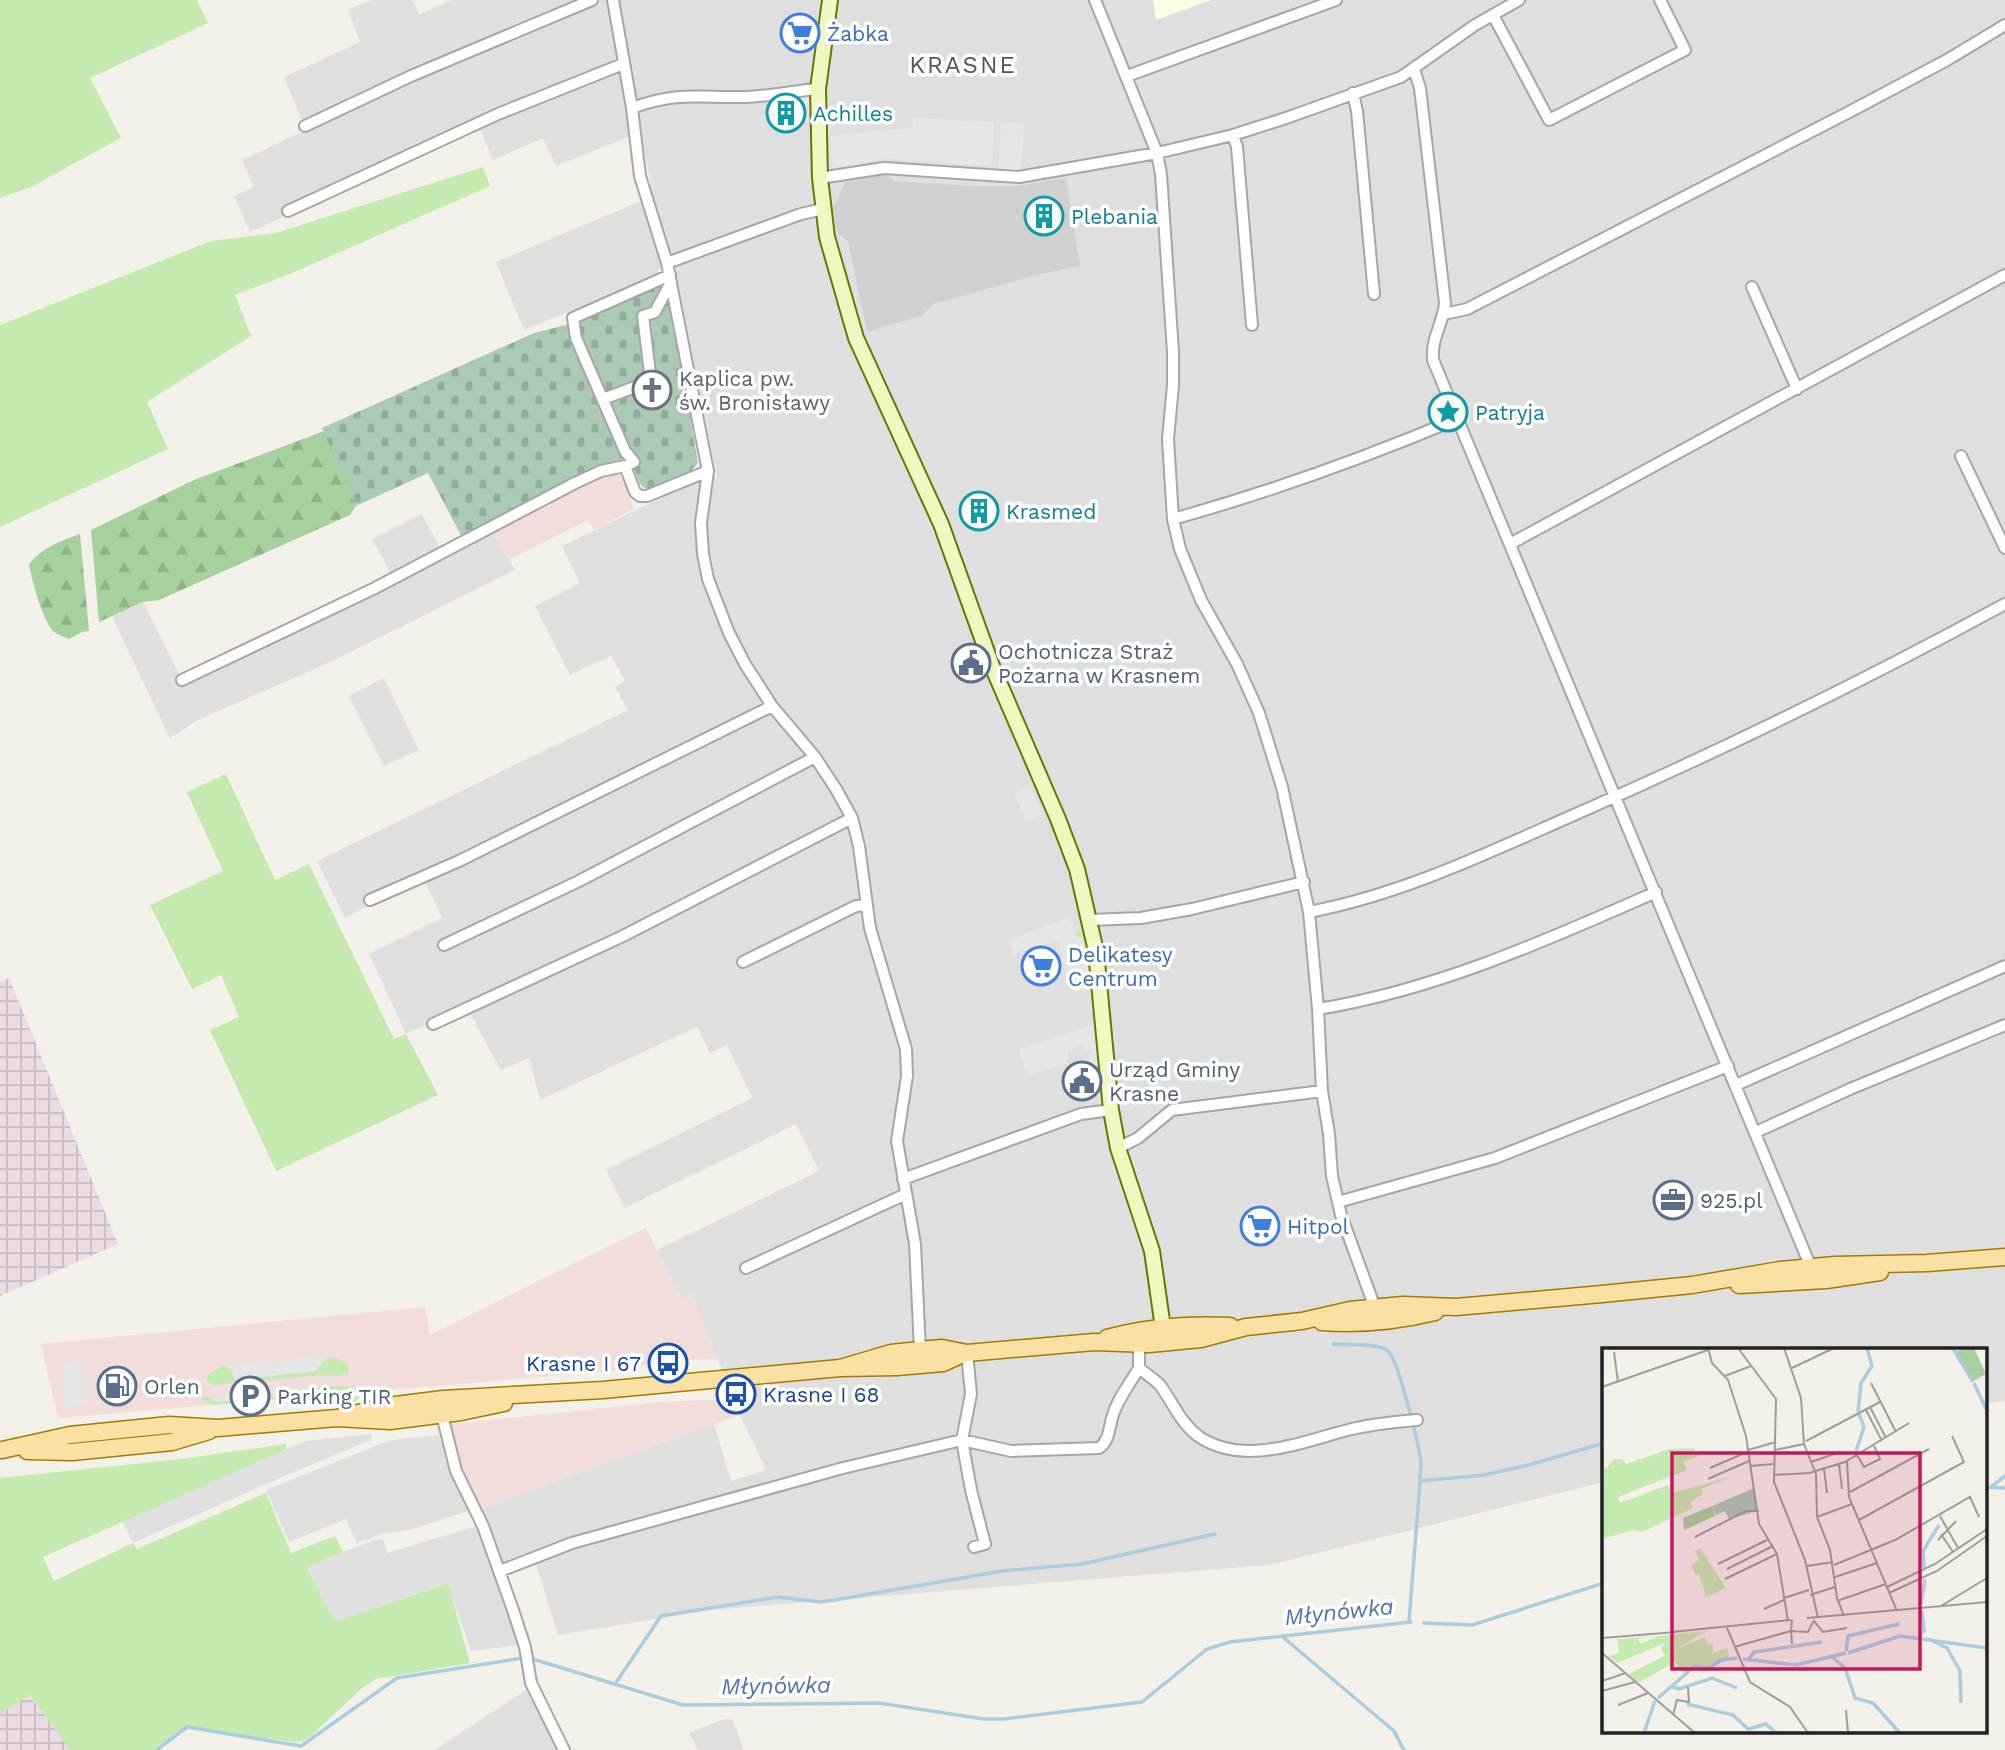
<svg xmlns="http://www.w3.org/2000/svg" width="2005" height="1750" viewBox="0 0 2005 1750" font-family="'Work Sans',sans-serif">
  <defs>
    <pattern id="industrial-grid" width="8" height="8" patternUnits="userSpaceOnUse" patternTransform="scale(1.75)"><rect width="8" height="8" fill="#eadbe5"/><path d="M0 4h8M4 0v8" fill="none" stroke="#c8bcc4"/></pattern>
    <pattern id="forest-firs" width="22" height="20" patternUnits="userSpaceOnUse" patternTransform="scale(1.75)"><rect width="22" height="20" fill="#a6d09e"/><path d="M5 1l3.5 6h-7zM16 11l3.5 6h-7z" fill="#8fb288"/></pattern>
    <pattern id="cemetery-stones" width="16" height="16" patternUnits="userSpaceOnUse" patternTransform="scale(1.75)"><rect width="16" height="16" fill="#aacab3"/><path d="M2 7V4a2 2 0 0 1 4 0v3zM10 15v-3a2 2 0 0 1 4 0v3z" fill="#92ad9a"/></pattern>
  </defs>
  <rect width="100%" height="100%" fill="#f2f0e9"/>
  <path fill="#e0dfdf" d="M371,0H413L419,15L451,0H2005V1401L1986,1403V1349H1604V1482L1269,1565L710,1610L558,1635L533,1554L502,1564L479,1509L714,1424L731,1481L766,1470L740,1415L692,1294L681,1299L657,1250L819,1171L796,1124L625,1208L606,1170L752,1098L727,1045L710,1053L697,1027L540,1100L529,1058L501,1070L466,1006L406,1034L369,954L442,918L423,877L345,918L317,861L628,710L615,687L625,681L611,656L570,675L535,606L580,583L562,546L702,478H717L675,268L653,195L641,132L556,166L543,138L493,160L480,129L250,232L234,196L254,187L242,160L306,130L284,77L360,42L348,10Z
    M641,201L661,266L655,277L524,330L496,262Z
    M422,514L441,550L392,576L372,539Z
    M492,531L515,570L328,663L200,719L170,738L112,617L143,602L184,684L426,568Z
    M384,678L419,750L384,766L349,696Z
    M372,1434L371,1440L284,1476L133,1543L122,1520L306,1441Z
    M439,1435L440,1441L445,1445L449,1467L471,1510L410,1530L385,1533L357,1543L346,1519L289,1542L266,1490L391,1440Z
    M477,1526L520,1645L471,1651L447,1583L335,1622L307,1566L372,1541L383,1539L387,1553Z
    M526,1690L558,1750H434Z
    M724,1719L733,1720L744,1750H698L689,1733Z"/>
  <path fill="#f1ddd9" d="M614,473L623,476L634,509L594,530L588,520L509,560L491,529L591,480Z
    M646,1228L681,1298L692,1294L718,1359L665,1361L612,1371L58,1418L41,1344L425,1307L430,1335Z
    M734,1399L740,1415L479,1509L442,1425L661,1402Z"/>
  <path fill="url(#industrial-grid)" d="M9,978L118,1244L0,1296V982Z
    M29,1695L59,1734L70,1750H0V1714Z"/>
  <path fill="#fbffe4" d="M1153,0H1211L1156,20Z"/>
  <path fill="#d0d0d0" d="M886,174L894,181L975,186H1017L1066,178L1080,266L1037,275L933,304L921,316L867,332L848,241L838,234L833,209L845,182Z"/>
  <path fill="#c5eab0" d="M0,0H197L208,23L90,78L121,138L31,187L0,198Z
    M483,167L490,186L297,271L235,295L251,336L147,402L168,449L0,527V325L211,241L276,233Z
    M226,774L275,880L309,864L394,1039L406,1034L438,1095L276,1171L210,1030L239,1017L221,975L192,989L150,905L223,871L187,792Z
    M1079,931L1086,933L1091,973L1085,976L1081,971L1088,968L1082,942L1074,935Z
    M330,1358C339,1359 345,1361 349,1369L348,1373L337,1376L320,1375L213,1385L206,1380L208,1374L224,1365L232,1372L234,1379L316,1371L325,1359Z
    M343,1386L354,1388L359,1392L212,1405L201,1398L210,1397L218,1402L289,1395L300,1389Z
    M360,1396L355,1402L299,1401L223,1407Z
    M285,1444L287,1449L43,1557L54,1581L133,1543L137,1549L266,1493L291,1553L335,1536L343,1552L307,1567L335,1622L448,1583L470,1663L376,1679L361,1689L312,1735L304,1741L295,1742L187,1728L178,1732L157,1750H70L30,1695L0,1714V1478L181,1459Z"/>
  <path fill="url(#forest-firs)" d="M324,431L356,506L350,515L159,600L143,602L99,622L91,530L194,480Z
    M80,534L89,631L82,632L69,639C65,637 58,635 54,632C42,619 32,581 29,564C42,548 60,541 80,534Z"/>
  <path fill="url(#cemetery-stones)" d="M659,284L670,299L698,463L689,473L650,490C633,486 639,466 626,457L572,479L462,537L428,473L356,506L322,428L534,333L578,322L582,317Z"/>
  <path fill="#e6e6e6" d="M812,94L811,122H802L801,101L768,105V98Z
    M913,118L994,122L992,166L888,159L832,168L830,136L910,128L913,125Z
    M1001,123L1024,124L1021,174L998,173Z
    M1030,784L1042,814L1027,822L1014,794Z
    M1070,918L1074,935L1083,938L1087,964L1090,969L1088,973L1081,971L1085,990L1074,992L1068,986L1058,940L1013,954L1009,940Z
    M1096,1023L1099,1085L1094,1084L1088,1055L1091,1054L1090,1049H1083L1082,1046L1068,1050V1063L1027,1075L1019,1049Z
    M85,1356L87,1402L83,1406L64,1409L62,1366Z
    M327,1356L316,1371L234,1380L232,1372L224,1365Z
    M300,1389L289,1395L217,1402L210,1397Z"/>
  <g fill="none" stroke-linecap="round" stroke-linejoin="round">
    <path stroke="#aaccde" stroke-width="3.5" d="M1333,1344C1346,1345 1377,1343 1387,1350C1398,1357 1420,1449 1421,1465C1421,1470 1420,1476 1420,1481
      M1986,1487L2005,1488
      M1991,1487L2005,1476
      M1409,1622L1420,1481L1484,1475L1529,1465L1604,1443
      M1424,1623L1472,1625L1604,1583
      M1284,1638L1394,1731L1404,1750
      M615,1684L661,1616L778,1597L820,1602L835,1600L1002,1571L1082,1564L1215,1534
      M157,1750L187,1727L301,1746L397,1678L522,1658L533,1659L683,1705L879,1703L984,1719H1004L1142,1702L1207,1649L1230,1642L1411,1622"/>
    <defs>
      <path id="street" d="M613,0L632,108L640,176L667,263L708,471L701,523L703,554L708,579L729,633L745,664L772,706L815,757L836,789L852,818L859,846L870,928L906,1049L907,1076L897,1141L915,1244L920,1350L923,1354
        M1095,0L1157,153L1161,174L1173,352V385L1168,439L1173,519L1180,549L1201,600L1237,664L1259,713L1282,787L1309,912L1318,1009L1322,1091L1329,1134L1332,1176L1341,1215L1375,1308L1379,1310
        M1493,15L1549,120L1685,50L1660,0
        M1414,69L1420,88L1445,303C1443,324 1431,338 1433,360L1812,1270
        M1127,76L1336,0
        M1353,93L1357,111L1374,294
        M632,108C677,91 700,98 746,97C770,96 794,91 818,89
        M305,126L411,76L592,0
        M1233,135L1237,147L1252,325
        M820,178L884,168L1019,177L1157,153L1233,135L1286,118L1401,77L1475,25L1519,0
        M288,211L498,114L623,64
        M667,263L801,214L823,209
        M1752,287L1797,389
        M1444,314L1467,309L1851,111L1947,60L2005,25
        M603,399L643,384L648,379L650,373L643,316L655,312L671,282
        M1961,456L2005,548
        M625,466L634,462L625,451L576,338L573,318L670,275
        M1173,519C1270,492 1364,458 1457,419
        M1510,544L2005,275
        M182,680L375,588L575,483L601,471L625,466L635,492L640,496H647L708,471
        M370,900L459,861L772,706
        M1309,912C1399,895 1483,855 1567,818C1716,753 1862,682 2005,604
        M1090,920L1141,918L1192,909L1304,882
        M444,945L579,881L815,757
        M743,962L856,906L867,905
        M1318,1009C1436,990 1547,940 1656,892
        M433,1024L623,936L852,818
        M1736,1085L2005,966
        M1756,1132L1850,1089L2005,1025
        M1118,1148L1138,1138L1172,1110L1322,1091
        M903,1179L1081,1114L1111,1110
        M1338,1202L1495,1158L1728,1066
        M746,1268L906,1194
        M1139,1344V1368C1146,1374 1154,1379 1160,1385C1173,1403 1180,1422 1198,1436C1243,1467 1301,1442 1348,1430C1370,1424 1393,1422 1417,1420
        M442,1415L456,1471L483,1526L513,1610L525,1647L531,1683L564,1750
        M974,1547L985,1544L971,1490L962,1440L1011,1451L1099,1448C1109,1441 1109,1429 1112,1418C1117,1399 1130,1384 1139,1368
        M500,1571L572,1543L843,1468L962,1440L971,1394L967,1353"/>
      <path id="secondary" d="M830,0L818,89L820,178L827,237L856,338L941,524L992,666L1058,819L1077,869L1096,951L1111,1110L1118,1148L1152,1251L1163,1328L1172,1335"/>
      <path id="primary" d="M1739,1285L1826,1280L1880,1272
        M1322,1322C1361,1325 1398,1321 1435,1312
        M1107,1338C1147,1327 1188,1324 1230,1326
        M840,1368L891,1353L920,1350L942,1348L967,1353L1094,1342L1149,1344L1201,1339L1246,1327L1302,1321L1350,1310L1403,1305L1456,1307L1602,1294L1692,1285L1780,1270L1835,1265L1927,1263L2005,1257
        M337,1418L388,1406L443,1399L603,1390L840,1368L897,1367L943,1363L965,1353
        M2,1450L70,1435L169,1425L218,1428L337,1418L390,1421L461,1412L504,1403
        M27,1451L72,1452L172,1442L209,1431"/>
    </defs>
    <use href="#street" stroke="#a6a6a6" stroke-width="14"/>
    <use href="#secondary" stroke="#5f7b06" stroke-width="18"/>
    <use href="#primary" stroke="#9d7d02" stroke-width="19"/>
    <use href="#street" stroke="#fff" stroke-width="10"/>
    <use href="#secondary" stroke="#eff9bf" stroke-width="14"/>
    <use href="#primary" stroke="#fbe0a4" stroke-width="16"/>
  </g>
  <defs>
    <symbol id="supermarket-ring" viewBox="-11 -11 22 22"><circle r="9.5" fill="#fff" stroke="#3f7fe0" stroke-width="1.5"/><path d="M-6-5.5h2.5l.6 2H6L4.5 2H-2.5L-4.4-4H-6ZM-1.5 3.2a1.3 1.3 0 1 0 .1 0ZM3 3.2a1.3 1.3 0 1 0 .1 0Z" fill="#3f7fe0"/></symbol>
    <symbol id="building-ring" viewBox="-11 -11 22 22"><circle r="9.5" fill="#fff" stroke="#0f9aa8" stroke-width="1.5"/><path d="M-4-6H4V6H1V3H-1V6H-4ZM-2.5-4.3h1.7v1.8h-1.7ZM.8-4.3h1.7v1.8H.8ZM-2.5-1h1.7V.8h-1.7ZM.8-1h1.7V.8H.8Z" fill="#0f9aa8"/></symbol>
    <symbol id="church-ring" viewBox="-11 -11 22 22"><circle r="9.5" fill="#fff" stroke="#6b7280" stroke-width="1.5"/><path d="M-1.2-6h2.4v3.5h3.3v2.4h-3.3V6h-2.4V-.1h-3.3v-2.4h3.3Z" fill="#6b7280"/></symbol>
    <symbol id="sight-ring" viewBox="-11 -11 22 22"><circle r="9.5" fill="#fff" stroke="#0f9aa8" stroke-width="1.5"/><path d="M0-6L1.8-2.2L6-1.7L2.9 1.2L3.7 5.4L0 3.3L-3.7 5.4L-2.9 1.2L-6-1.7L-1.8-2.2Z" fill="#0f9aa8"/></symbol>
    <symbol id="civic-ring" viewBox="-11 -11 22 22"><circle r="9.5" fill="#fff" stroke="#5c6f8a" stroke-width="1.5"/><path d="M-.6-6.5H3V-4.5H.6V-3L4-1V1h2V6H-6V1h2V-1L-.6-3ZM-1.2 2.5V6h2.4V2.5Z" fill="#5c6f8a"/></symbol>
    <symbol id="office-ring" viewBox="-11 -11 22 22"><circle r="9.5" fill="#fff" stroke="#5c6f8a" stroke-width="1.5"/><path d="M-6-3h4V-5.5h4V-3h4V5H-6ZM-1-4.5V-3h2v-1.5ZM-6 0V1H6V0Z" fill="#5c6f8a"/></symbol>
    <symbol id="bus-ring" viewBox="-11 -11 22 22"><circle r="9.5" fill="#fff" stroke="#1a4fb4" stroke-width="1.5"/><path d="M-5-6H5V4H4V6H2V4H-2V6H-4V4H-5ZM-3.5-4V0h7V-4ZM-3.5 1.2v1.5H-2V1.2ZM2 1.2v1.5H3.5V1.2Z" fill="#1a4fb4"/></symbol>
    <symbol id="fuel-ring" viewBox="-11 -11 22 22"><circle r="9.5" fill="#fff" stroke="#5c6f8a" stroke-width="1.5"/><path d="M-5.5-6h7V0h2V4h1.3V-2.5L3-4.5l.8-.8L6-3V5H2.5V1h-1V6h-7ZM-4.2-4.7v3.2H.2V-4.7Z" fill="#5c6f8a"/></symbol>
    <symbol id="parking-ring" viewBox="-11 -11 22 22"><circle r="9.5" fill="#fff" stroke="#5c6f8a" stroke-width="1.5"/><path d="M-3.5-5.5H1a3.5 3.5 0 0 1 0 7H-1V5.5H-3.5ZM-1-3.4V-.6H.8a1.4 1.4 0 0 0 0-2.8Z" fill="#5c6f8a"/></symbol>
  </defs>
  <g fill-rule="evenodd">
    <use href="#supermarket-ring" x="778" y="11" width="44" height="44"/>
    <use href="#building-ring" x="764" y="91" width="44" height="44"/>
    <use href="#building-ring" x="1022" y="194" width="44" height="44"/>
    <use href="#church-ring" x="630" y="368" width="44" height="44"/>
    <use href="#sight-ring" x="1426" y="390" width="44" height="44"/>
    <use href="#building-ring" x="957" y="489" width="44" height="44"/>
    <use href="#civic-ring" x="949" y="641" width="44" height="44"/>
    <use href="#supermarket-ring" x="1019" y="944" width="44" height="44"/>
    <use href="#civic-ring" x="1060" y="1059" width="44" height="44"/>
    <use href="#office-ring" x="1651" y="1178" width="44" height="44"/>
    <use href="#supermarket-ring" x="1238" y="1204" width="44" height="44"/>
    <use href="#bus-ring" x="646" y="1341" width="44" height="44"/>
    <use href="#fuel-ring" x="95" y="1364" width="44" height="44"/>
    <use href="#bus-ring" x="714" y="1372" width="44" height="44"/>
    <use href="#parking-ring" x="228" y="1374" width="44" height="44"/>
  </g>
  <g text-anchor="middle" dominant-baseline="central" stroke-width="7" stroke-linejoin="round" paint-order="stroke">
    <g font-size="21" fill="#366cbe" stroke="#fff" text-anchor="start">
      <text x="827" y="33">Żabka</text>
      <text x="1068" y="954">Delikatesy<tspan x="1068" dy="24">Centrum</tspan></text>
      <text x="1287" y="1226">Hitpol</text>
    </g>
    <g font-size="21" fill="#0d838f" stroke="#fff" text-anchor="start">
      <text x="813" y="113">Achilles</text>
      <text x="1071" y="216">Plebania</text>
      <text x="1475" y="412">Patryja</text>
      <text x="1006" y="511">Krasmed</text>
    </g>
    <g font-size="21" fill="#5b616d" stroke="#fff" text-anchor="start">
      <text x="679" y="378">Kaplica pw.<tspan x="679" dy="24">św. Bronisławy</tspan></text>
    </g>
    <g font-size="21" fill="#4e5e75" stroke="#fff" text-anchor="start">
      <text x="998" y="651">Ochotnicza Straż<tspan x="998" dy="24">Pożarna w Krasnem</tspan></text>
      <text x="1109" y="1069">Urząd Gminy<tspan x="1109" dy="24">Krasne</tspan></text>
      <text x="1700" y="1200">925.pl</text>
      <text x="144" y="1386">Orlen</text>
      <text x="277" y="1396">Parking TIR</text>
    </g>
    <g font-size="21" fill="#164399" stroke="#fff" text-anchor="end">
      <text x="641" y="1363">Krasne I 67</text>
      <text x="763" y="1394" text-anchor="start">Krasne I 68</text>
    </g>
    <g font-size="23" font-style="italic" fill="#4e73b1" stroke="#fff">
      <text transform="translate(1339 1612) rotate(-6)">Młynówka</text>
      <text transform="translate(776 1686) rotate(-1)">Młynówka</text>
    </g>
    <g font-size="24" letter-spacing="2" fill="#555" stroke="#fff">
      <text x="963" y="65">KRASNE</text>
    </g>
  </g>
  <g transform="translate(1602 1348)">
    <rect width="385" height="385" fill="#f2f0e9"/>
    <path d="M92,100L96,108L81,114L85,122L16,149L18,155L66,137L70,145L131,128L99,141L101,146L88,154L91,160L40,184L31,182L0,191V116L4,121L11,112L20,111L24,116L68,101ZM98,200L124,240L104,249L97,226L94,227L89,217L97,212L93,203ZM105,283L76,300L103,289L106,296L111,295V305L125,300L128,310L108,320L93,318L83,327L73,314L36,335L27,326L63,308L59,300L63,295L15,315L6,308L17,305L15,291L44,289L36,291L39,296L56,288Z" fill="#c5eab0"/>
    <path d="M372,0L384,26L372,33L354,9L355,3ZM110,158L113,168L82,182L81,170Z" fill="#a6d09e"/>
    <path d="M152,140L155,163L127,171L123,163L114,167L110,158Z" fill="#aacab3"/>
    <path fill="none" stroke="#aaccde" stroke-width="3.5" d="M351,0L371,34M372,35L384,61M256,64L259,35L270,18L265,0M254,103L262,79L257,66M322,220L321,203L337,177M319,256L323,231M317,287L322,283L320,263M327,291L345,300L358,323L359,355M244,303L246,288L297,276M246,305L298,288L385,300M230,309L243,320L253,350L271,355L298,385M141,311L194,317L244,305M146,313L152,304L220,294M69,338L77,341L110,330L135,340M56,350L93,318L107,320L119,312L135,310M85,356L131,367L146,381L164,376L174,385M42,385L53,353"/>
    <path fill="none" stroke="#9f9e99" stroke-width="2" d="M106,0L110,15L126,32L144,88L157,176L175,206L186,273M136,0L174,51L172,134L203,212L216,270M182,0L199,50L202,96L214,126L215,169L228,202L235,250L242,268M12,4L16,34M190,20L232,0M123,28L149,18M269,35L294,84M0,39L106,2M268,59L284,90M264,62L280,93M204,93L278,54M146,102L174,94M173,102L202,96M255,107L262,119L278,111L272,98M245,113L247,149L295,263M209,114L235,105M237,116L240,141M148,118L171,116M108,120L145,104M222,121L225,145M171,127L207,125L243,114L307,75M106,131L147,113M248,144L327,101M338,168L356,200M215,169L250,156M257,172L362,114L350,88M339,186L351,204M93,189L144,163H157M336,192L354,173M116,216L165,192M232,217L293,192L368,149L377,169M205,218L231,214M125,221L171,198M233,229L275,215M123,231L175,206M285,239L333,216L385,181M287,245L335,223L385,188M208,247L233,239M182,250L207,242M235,253L284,236M339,258L385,230M162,261L182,252M205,270L385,254M211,272L221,284L245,280M125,280L148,334L188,359L206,385M70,284L189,272M0,290L74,284M190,296L189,283L206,284L211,274M132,299L189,283L190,272M0,305L93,385M0,333L24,325M0,343L33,334M16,357L46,345M244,362L246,385M71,367L75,352L87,354L86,339"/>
    <path fill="#c2185b" fill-opacity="0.15" stroke="#c2185b" stroke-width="3.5" d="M70,105H318V321H70Z"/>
    <rect width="385" height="385" fill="none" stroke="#222" stroke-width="3.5"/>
  </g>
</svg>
